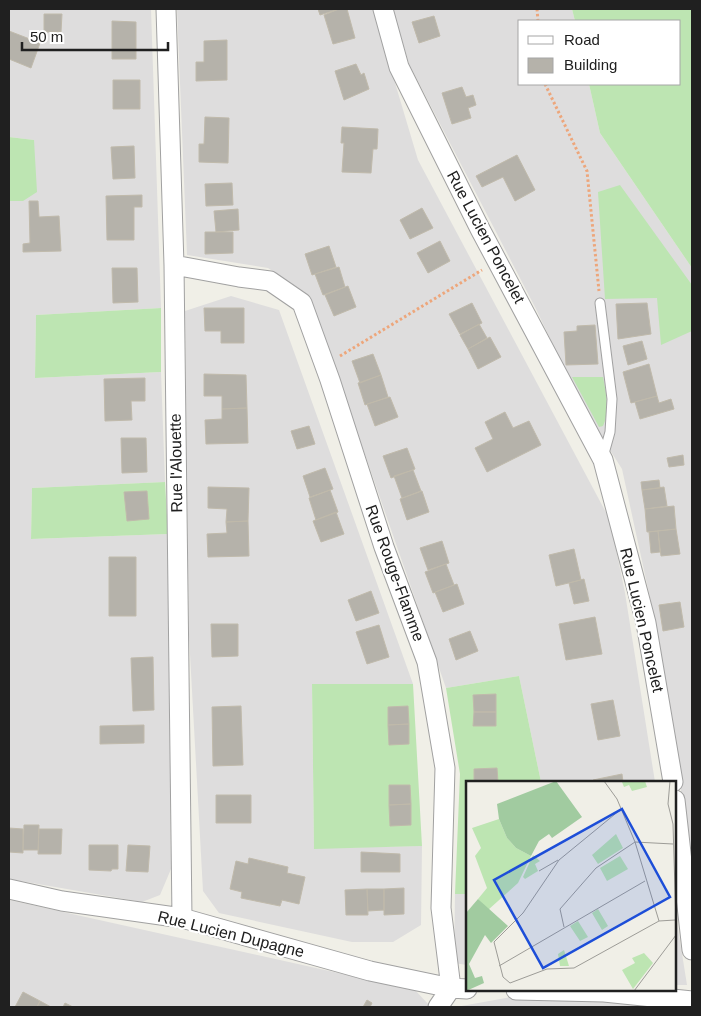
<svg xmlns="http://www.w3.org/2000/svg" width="701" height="1016" viewBox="0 0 701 1016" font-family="Arial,sans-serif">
  <rect width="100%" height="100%" fill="#f0efe7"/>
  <path fill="#dedddd" d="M9,9H151L161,308L36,315L35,378L161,372L165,482L32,488L31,539L168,534L171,869L160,895L142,902L9,879V201H23L34,140L9,137Z
    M177,9H373L418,160L610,520L625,593L655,782H541L519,676L446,688L310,296L268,268L187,255Z
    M393,9H572L575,21H520V84H589L600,133L692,268V867L659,639L622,469L581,404L536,309L409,64Z
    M231,296L279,310L413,684H312L314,848L422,846L421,925L393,942H352L219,913L203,891L189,636L185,311Z
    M455,894H467V965L454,963Z
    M9,900L415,990L429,1005L427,1007H9Z
    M675,910L687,985H675Z
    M522,995L687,1007H456Z"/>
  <path fill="#bde5b2" d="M572,9H692V268L600,133L589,84H680V21H575Z
    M9,137L34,140L37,192L23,201H9Z
    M620,185L692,285V331L661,345L657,298L605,299L598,192Z
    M161,308V372L35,378L36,315Z
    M572,377H603C606,392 610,412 603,426L599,427Z
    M165,482L168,534L31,539L32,488Z
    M519,676L541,782H467V894H455L460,774L446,688Z
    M312,684H413L422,846L314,849Z"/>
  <path fill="#b5b2aa" stroke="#c0baab" d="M318,9H339L320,15Z
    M339,9H347L355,38L333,44L324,15Z
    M44,14H62L61,32H44Z
    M434,16L440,36L419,43L412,22Z
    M112,21L136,22V59H112Z
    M9,31L40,43L31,68L9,59Z
    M227,40V80L196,81V62H204V41Z
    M356,64L361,75L364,73L369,89L344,100L335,71Z
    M113,80H140V109H113Z
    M462,87L466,97L473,95L476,105L468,108L471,118L452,124L442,93Z
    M205,117L229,118L228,163L199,162V144H204Z
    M342,127L378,129L377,149H373L371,173L342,172L344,143H341Z
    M134,146L135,178L113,179L111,147Z
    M517,155L535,190L515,201L503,177L482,187L476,176Z
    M232,183L233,205L206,206L205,184Z
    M142,195V207H134V240H107L106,196Z
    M29,201H38L39,217L59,216L61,251L23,252V244L30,243Z
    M422,208L433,228L410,239L400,220Z
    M238,209L239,230L216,232L214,211Z
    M205,232H233V253L205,254Z
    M440,241L450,261L428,273L417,253Z
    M329,246L336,267L312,275L305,254Z
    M339,267L345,287L323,295L315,274Z
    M112,268H137L138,302L113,303Z
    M348,286L356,307L334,316L325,295Z
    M472,303L482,323L460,334L449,314Z
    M647,303L651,334L618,339L616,304Z
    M204,308H244V343H221V331H205Z
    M479,324L487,338L468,349L460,335Z
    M595,325L598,364L566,365L564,332L577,331V326Z
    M490,337L501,357L478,369L468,349Z
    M642,341L647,359L628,365L623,346Z
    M373,354L381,375L360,383L352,361Z
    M649,364L657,396L631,403L623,372Z
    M204,374L246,375L247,408L222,409V396H204Z
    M381,375L388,397L365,405L358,383Z
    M145,378V401H131L132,420L105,421L104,379Z
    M657,396L659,403L671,399L674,409L640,419L635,402Z
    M390,397L398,417L375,426L367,404Z
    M247,408L248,443L206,444L205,420L222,419V409Z
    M505,412L513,428L529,421L541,445L487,472L475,448L493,439L485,422Z
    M309,426L315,444L297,449L291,431Z
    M121,438H146L147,472L122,473Z
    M407,448L415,469L391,478L383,456Z
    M683,455L684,465L669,467L667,458Z
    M325,468L333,489L310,497L303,476Z
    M413,470L421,491L402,498L394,476Z
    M659,480L660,488L642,490L641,482Z
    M208,487L249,488L248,521L226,522L227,509L208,508Z
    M664,487L667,506L645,509L642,490Z
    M330,490L338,512L316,520L309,498Z
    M147,491L149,519L127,521L124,492Z
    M422,491L429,512L407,520L400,499Z
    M674,506L676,529L647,532L645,509Z
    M336,512L344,534L321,542L313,521Z
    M248,521L249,556L208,557L207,534L227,533L226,522Z
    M676,529L680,554L661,556L658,531Z
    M658,531L660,552L651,553L649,532Z
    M442,541L449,563L428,570L420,548Z
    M574,549L581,580L556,586L549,555Z
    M109,557H136V616H109Z
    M446,564L454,585L433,593L425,572Z
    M584,579L589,601L574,604L569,583Z
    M457,584L464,604L443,612L435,592Z
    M371,591L379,613L356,621L348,600Z
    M680,602L684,627L663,631L659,605Z
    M595,617L602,654L566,660L559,624Z
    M211,624H238V656L212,657Z
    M379,625L389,657L367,664L356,632Z
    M470,631L478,651L456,660L449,639Z
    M153,657L154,710L133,711L131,658Z
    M496,694V712H474L473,695Z
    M613,700L620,736L598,740L591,704Z
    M241,706L243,765L213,766L212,707Z
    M408,706L409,724L388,725V707Z
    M474,712H496V726H473Z
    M409,724V744L389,745L388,725Z
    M144,725V743L100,744V726Z
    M497,768L498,782H474V769Z
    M622,774L623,782H593V780Z
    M389,785H410L411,804L389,805Z
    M216,795H251V823H216Z
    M411,804V825L390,826L389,805Z
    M24,825H39L38,850H23Z
    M9,828L23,829V853L9,852Z
    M39,829H62L61,854H38Z
    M89,845H118V869H112L111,871L89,870Z
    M128,845L150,846L148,872L126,871Z
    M361,852L400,854V872H361Z
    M249,858L288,867L287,873L305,877L299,904L282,900L280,906L241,898L242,892L230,889L236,861L248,864Z
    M404,888V914L384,915V889Z
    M367,889L368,915H346L345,890Z
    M367,889H384V910L368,911Z
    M23,992L40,1001L37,1007H15Z
    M367,1000L372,1003L370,1007H363Z
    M40,1001L51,1007H37Z
    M65,1003L73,1007H63Z"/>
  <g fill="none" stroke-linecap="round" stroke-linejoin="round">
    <defs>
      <path id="lane" d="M600,303L612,399L610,432L603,457"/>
      <path id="street" d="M166,9L174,265L182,918
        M383,9L399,67L480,229L603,460L646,623L673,782
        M174,265L239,277L270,281L302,303L330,380L384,547L427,662L445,768L441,908L451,988
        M675,800L692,950
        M9,889L62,901L182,918L370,971L451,988L467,989
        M516,990L604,992L692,1001
        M438,1007L451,988"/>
    </defs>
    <use href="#lane" stroke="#a1a1a1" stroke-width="11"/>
    <use href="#street" stroke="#a1a1a1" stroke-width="21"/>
    <path stroke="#eda67b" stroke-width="3" stroke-dasharray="2.5 2.5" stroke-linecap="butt" d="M537,9L538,21
      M545,84L587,171L599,291
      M340,356L482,270"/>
    <use href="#lane" stroke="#fff" stroke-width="9"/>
    <use href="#street" stroke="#fff" stroke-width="19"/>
  </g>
  <g text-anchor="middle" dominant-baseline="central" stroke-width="4.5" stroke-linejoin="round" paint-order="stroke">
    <g font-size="16" fill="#202020" stroke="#fff">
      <text transform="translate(486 237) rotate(62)">Rue Lucien Poncelet</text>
      <text transform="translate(176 463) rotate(-91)">Rue l'Alouette</text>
      <text transform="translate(395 573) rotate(70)">Rue Rouge-Flamme</text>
      <text transform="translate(642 620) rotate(77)">Rue Lucien Poncelet</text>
      <text transform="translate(231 934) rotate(14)">Rue Lucien Dupagne</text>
    </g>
  </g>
  <g transform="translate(466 781)">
    <rect width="210" height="210" fill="#f0efe7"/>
    <path d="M179,0L181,6L166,10L163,4L158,6L156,1ZM33,38L41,57L50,67L65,75L52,102L22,129L12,118L21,107L9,75L15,67L6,47ZM150,53L157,67L132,83L126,74ZM67,74L74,80L69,83L72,90L59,98L57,96ZM154,75L162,88L141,100L134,87ZM132,128L142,145L136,149L126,132ZM112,140L122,156L114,160L104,145ZM98,169L103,185H94L92,173ZM178,172L187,182L167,208L156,189L169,182L166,177Z" fill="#bde5b2"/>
    <path d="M90,0L116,36L86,57L83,53L73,60L65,75L50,67L41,57L33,38L31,23ZM12,118L42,145L25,162L19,154L3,183L9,197L16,195L18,202L0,210V132Z" fill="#a1cba0"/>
    <path fill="none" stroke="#9d9c97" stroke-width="1" d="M138,0L151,18L169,61L193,140M204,0L202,23L207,43L210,143M154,29L93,79L57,132L28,161L37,196L44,202L81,188L108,187L193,140L209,139M169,61L207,63M73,90L92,79M98,146L94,128L130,87L169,61M33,185L179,100M168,210L210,154"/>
    <path fill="#1d4ed8" fill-opacity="0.15" stroke="#1d4ed8" stroke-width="2.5" d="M156,28L204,116L77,187L28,99Z"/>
    <rect width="210" height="210" fill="none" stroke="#202020" stroke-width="2.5"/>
  </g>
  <rect width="701" height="1016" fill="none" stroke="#202020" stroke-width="20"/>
  <rect x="518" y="20" width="162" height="65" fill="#ffffff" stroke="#a6a6a6"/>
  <rect x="528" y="36" width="25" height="8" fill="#ffffff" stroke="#a6a6a6"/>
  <text x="564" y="45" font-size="15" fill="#202020">Road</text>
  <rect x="528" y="58" width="25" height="15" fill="#b5b2aa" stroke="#a6a6a6"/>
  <text x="564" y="70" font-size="15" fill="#202020">Building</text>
  <path d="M22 42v8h146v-8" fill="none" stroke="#202020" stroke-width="2.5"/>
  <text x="30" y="42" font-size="15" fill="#202020" stroke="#ffffff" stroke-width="4" paint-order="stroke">50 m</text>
</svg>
